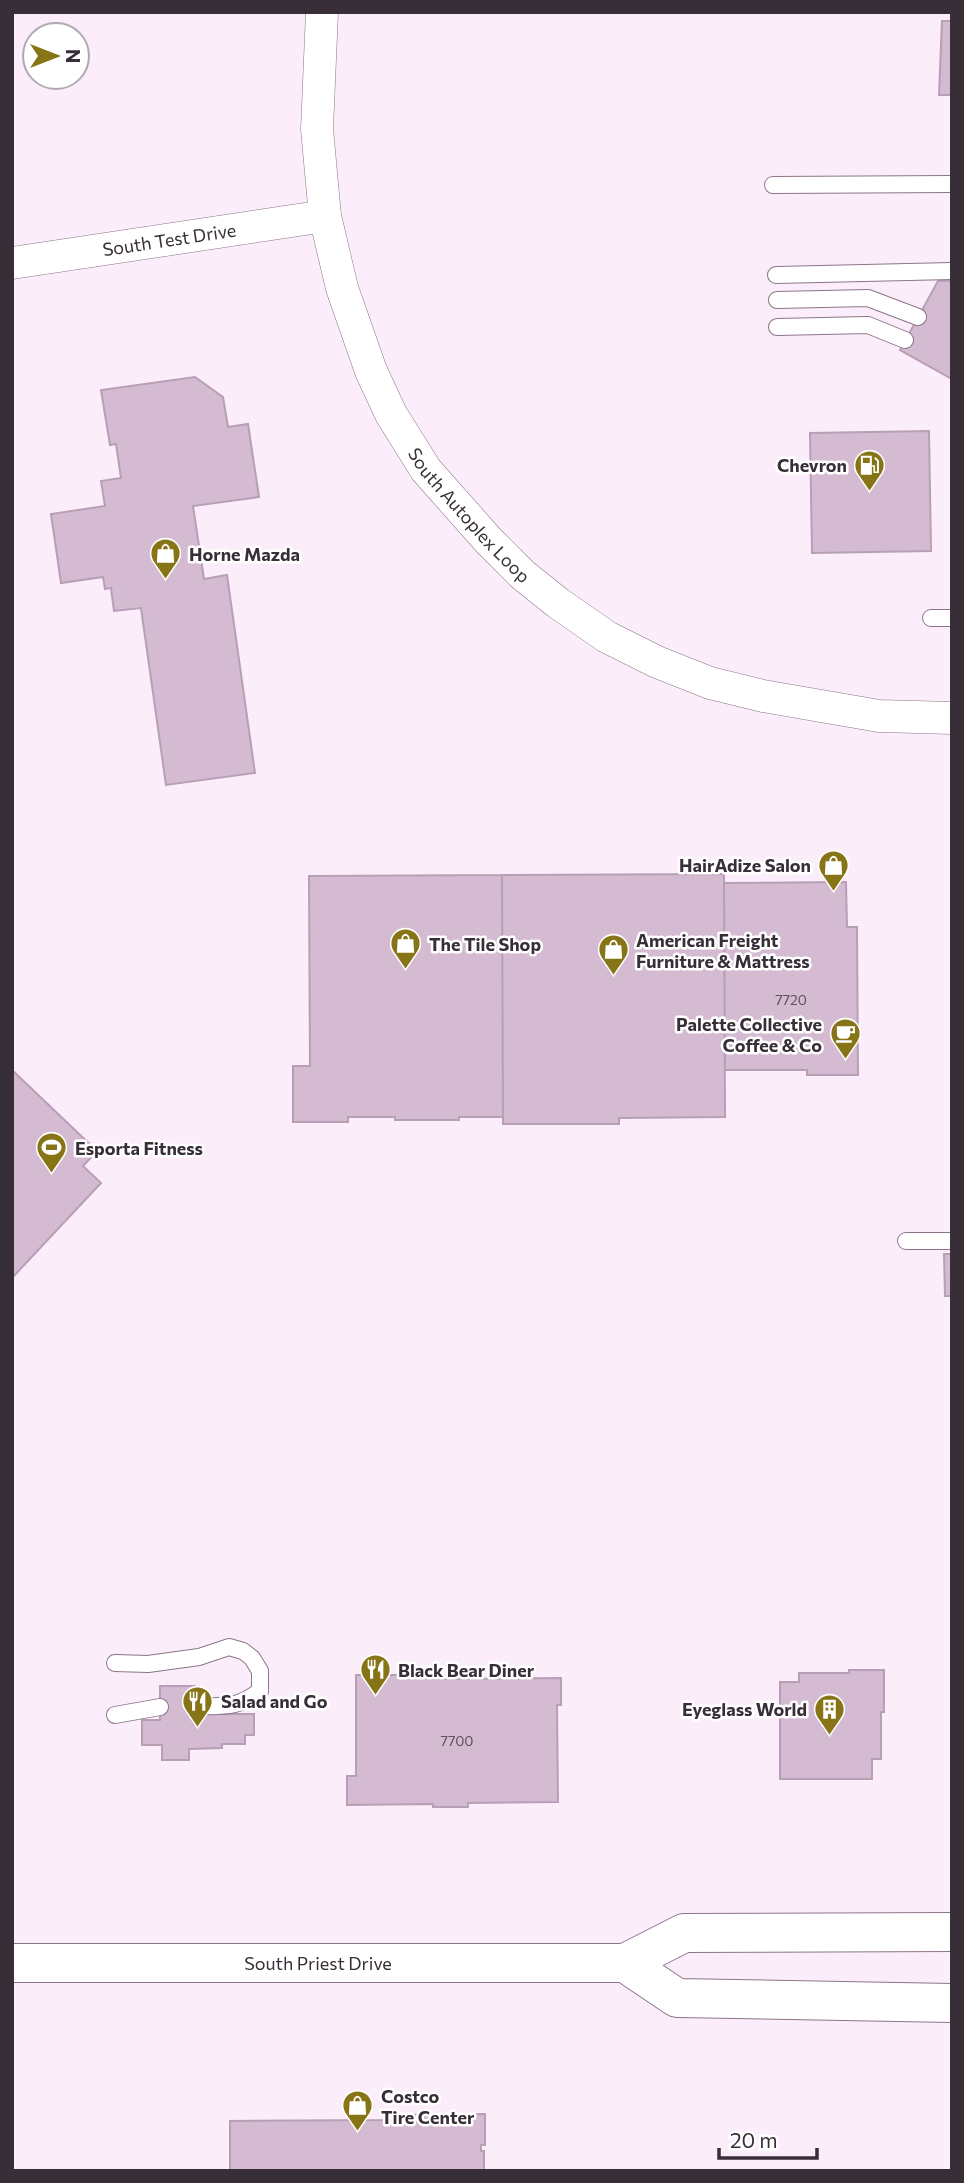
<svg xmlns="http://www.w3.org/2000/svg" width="964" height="2183" viewBox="0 0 964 2183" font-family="Commissioner,sans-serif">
  <rect width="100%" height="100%" fill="#fcedfb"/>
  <path fill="#d4bbd2" stroke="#b79fb5" stroke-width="2" d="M942,21H952V95H939Z
    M938,281H952V379L900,350Z
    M195,377L223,397L228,427L248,424L259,497L193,506L204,579L227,575L255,773L166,785L141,608L114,611L111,588L105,589L103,577L61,583L51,514L105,506L101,481L121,478L116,444L110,445L101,390Z
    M929,431L931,551L812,553L810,433Z
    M724,874L725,1117L619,1118V1124H503L502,875Z
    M502,875L503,1117H459V1120H395V1117H348V1122H293V1066H310L309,876Z
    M846,882L847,927H857L858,1075H807V1070H725L724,883Z
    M12,1070L97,1151L83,1166L101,1183L12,1278Z
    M944,1254H952V1296H945Z
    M849,1670H884V1712H881V1759H872V1779H780V1682H799V1673H849Z
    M356,1675H432V1679L561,1678V1705H557L558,1802L468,1803V1807H433V1804L347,1805V1776H356Z
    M160,1686H195V1714H254V1735H245V1744H222V1748L189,1749V1760H162V1745H142V1720H160Z
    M485,2114V2145H481V2151H484V2171H230V2121L384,2120V2115Z"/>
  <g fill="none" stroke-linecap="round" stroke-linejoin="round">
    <defs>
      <path id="service" d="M773,185L952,184
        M776,275L952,271
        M777,300L868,298L918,317
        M777,327L868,325L905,340
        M931,618H952
        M906,1241H952
        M115,1663L148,1664L199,1657L229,1647L243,1651L252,1658L260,1671V1691C236,1709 224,1706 195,1706
        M115,1715L160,1707"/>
      <g id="minor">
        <path id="s1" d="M322,12L317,129L325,216L342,288L371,371L391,414L426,470L488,540L523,575L558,603L607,637L657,662L710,683L763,696L879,716L952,718"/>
        <path id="s2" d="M12,263L325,216"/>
      </g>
      <g id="secondary">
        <path id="s3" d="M12,1963H625L684,1933L952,1932"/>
        <path d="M625,1963L677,1998L952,2003"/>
      </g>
    </defs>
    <use href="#service" stroke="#8c758a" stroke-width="18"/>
    <use href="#minor" stroke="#8c758a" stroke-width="33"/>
    <use href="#secondary" stroke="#8c758a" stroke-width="40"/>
    <use href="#service" stroke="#fff" stroke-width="16"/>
    <use href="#minor" stroke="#fff" stroke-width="32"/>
    <use href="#secondary" stroke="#fff" stroke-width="38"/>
  </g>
  <defs>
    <symbol id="fuel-pin" viewBox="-11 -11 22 30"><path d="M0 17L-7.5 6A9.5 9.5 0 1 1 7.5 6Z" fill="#877416" stroke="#fff"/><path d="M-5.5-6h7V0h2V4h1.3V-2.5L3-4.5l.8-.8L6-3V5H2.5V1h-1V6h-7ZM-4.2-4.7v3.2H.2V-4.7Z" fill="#fff"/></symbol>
    <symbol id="shop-pin" viewBox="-11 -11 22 30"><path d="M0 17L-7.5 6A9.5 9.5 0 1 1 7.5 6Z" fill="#877416" stroke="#fff"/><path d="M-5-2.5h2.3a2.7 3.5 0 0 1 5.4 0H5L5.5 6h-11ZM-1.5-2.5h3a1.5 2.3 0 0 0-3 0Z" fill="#fff"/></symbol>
    <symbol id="cafe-pin" viewBox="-11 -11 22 30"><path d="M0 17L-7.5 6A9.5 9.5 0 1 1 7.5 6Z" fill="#877416" stroke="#fff"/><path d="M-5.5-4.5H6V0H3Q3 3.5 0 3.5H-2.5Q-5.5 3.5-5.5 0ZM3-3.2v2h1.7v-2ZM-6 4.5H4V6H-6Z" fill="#fff"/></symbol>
    <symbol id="stadium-pin" viewBox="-11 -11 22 30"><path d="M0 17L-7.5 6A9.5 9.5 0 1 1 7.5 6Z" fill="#877416" stroke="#fff"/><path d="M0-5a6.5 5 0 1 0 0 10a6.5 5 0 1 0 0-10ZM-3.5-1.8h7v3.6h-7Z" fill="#fff"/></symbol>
    <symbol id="restaurant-pin" viewBox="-11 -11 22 30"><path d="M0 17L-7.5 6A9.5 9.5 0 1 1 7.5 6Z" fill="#877416" stroke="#fff"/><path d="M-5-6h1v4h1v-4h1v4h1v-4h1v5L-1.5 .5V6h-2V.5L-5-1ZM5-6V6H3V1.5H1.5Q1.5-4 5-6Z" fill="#fff"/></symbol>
    <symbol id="building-pin" viewBox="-11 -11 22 30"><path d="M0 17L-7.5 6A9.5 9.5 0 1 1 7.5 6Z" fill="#877416" stroke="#fff"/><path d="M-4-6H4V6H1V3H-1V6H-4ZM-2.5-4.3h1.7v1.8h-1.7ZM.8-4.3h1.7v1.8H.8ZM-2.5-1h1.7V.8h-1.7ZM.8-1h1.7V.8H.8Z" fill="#fff"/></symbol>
  </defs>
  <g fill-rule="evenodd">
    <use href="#fuel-pin" x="852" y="448" width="35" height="47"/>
    <use href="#shop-pin" x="148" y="536" width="35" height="47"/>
    <use href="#shop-pin" x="816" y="848" width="35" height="47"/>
    <use href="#shop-pin" x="388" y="926" width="35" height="47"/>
    <use href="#shop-pin" x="596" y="932" width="35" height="47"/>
    <use href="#cafe-pin" x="828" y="1016" width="35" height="47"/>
    <use href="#stadium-pin" x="34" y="1130" width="35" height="47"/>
    <use href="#restaurant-pin" x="358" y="1652" width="35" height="47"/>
    <use href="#restaurant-pin" x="180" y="1684" width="35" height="47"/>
    <use href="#building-pin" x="812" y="1692" width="35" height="47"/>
    <use href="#shop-pin" x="340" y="2088" width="35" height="47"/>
  </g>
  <g text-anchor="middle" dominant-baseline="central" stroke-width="5" stroke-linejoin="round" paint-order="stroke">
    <g font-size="14" fill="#5f515e">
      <text x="791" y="999">7720</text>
      <text x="457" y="1740">7700</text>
    </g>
    <g font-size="18" fill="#382e37" stroke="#fff">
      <text stroke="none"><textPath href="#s2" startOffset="159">South Test Drive</textPath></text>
      <text stroke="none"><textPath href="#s1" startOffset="542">South Autoplex Loop</textPath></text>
      <text stroke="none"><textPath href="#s3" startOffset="306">South Priest Drive</textPath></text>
    </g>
    <g font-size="18" font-weight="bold" fill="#382e37" stroke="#fff" text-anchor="start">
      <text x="847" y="465" text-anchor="end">Chevron</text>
      <text x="189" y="554">Horne Mazda</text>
      <text x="811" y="865" text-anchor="end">HairAdize Salon</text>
      <text x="636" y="940">American Freight<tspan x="636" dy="21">Furniture &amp; Mattress</tspan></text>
      <text x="429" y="944">The Tile Shop</text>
      <text x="822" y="1024" text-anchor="end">Palette Collective<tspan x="822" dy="21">Coffee &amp; Co</tspan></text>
      <text x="75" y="1148">Esporta Fitness</text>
      <text x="398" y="1670">Black Bear Diner</text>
      <text x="221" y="1701">Salad and Go</text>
      <text x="807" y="1709" text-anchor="end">Eyeglass World</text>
      <text x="381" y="2096">Costco<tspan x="381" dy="21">Tire Center</tspan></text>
    </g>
  </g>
  <rect width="964" height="2183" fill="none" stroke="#382e37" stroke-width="28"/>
  <g transform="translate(56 56) rotate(90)"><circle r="33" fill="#ffffff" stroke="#afabaf" stroke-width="2"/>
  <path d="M0-5L12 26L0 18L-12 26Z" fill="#877416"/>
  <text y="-10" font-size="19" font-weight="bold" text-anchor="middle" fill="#382e37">N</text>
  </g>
  <path d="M719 2148v10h98v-10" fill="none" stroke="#382e37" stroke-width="3.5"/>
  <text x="730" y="2148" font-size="21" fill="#382e37" stroke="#ffffff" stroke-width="5" paint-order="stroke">20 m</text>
</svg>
